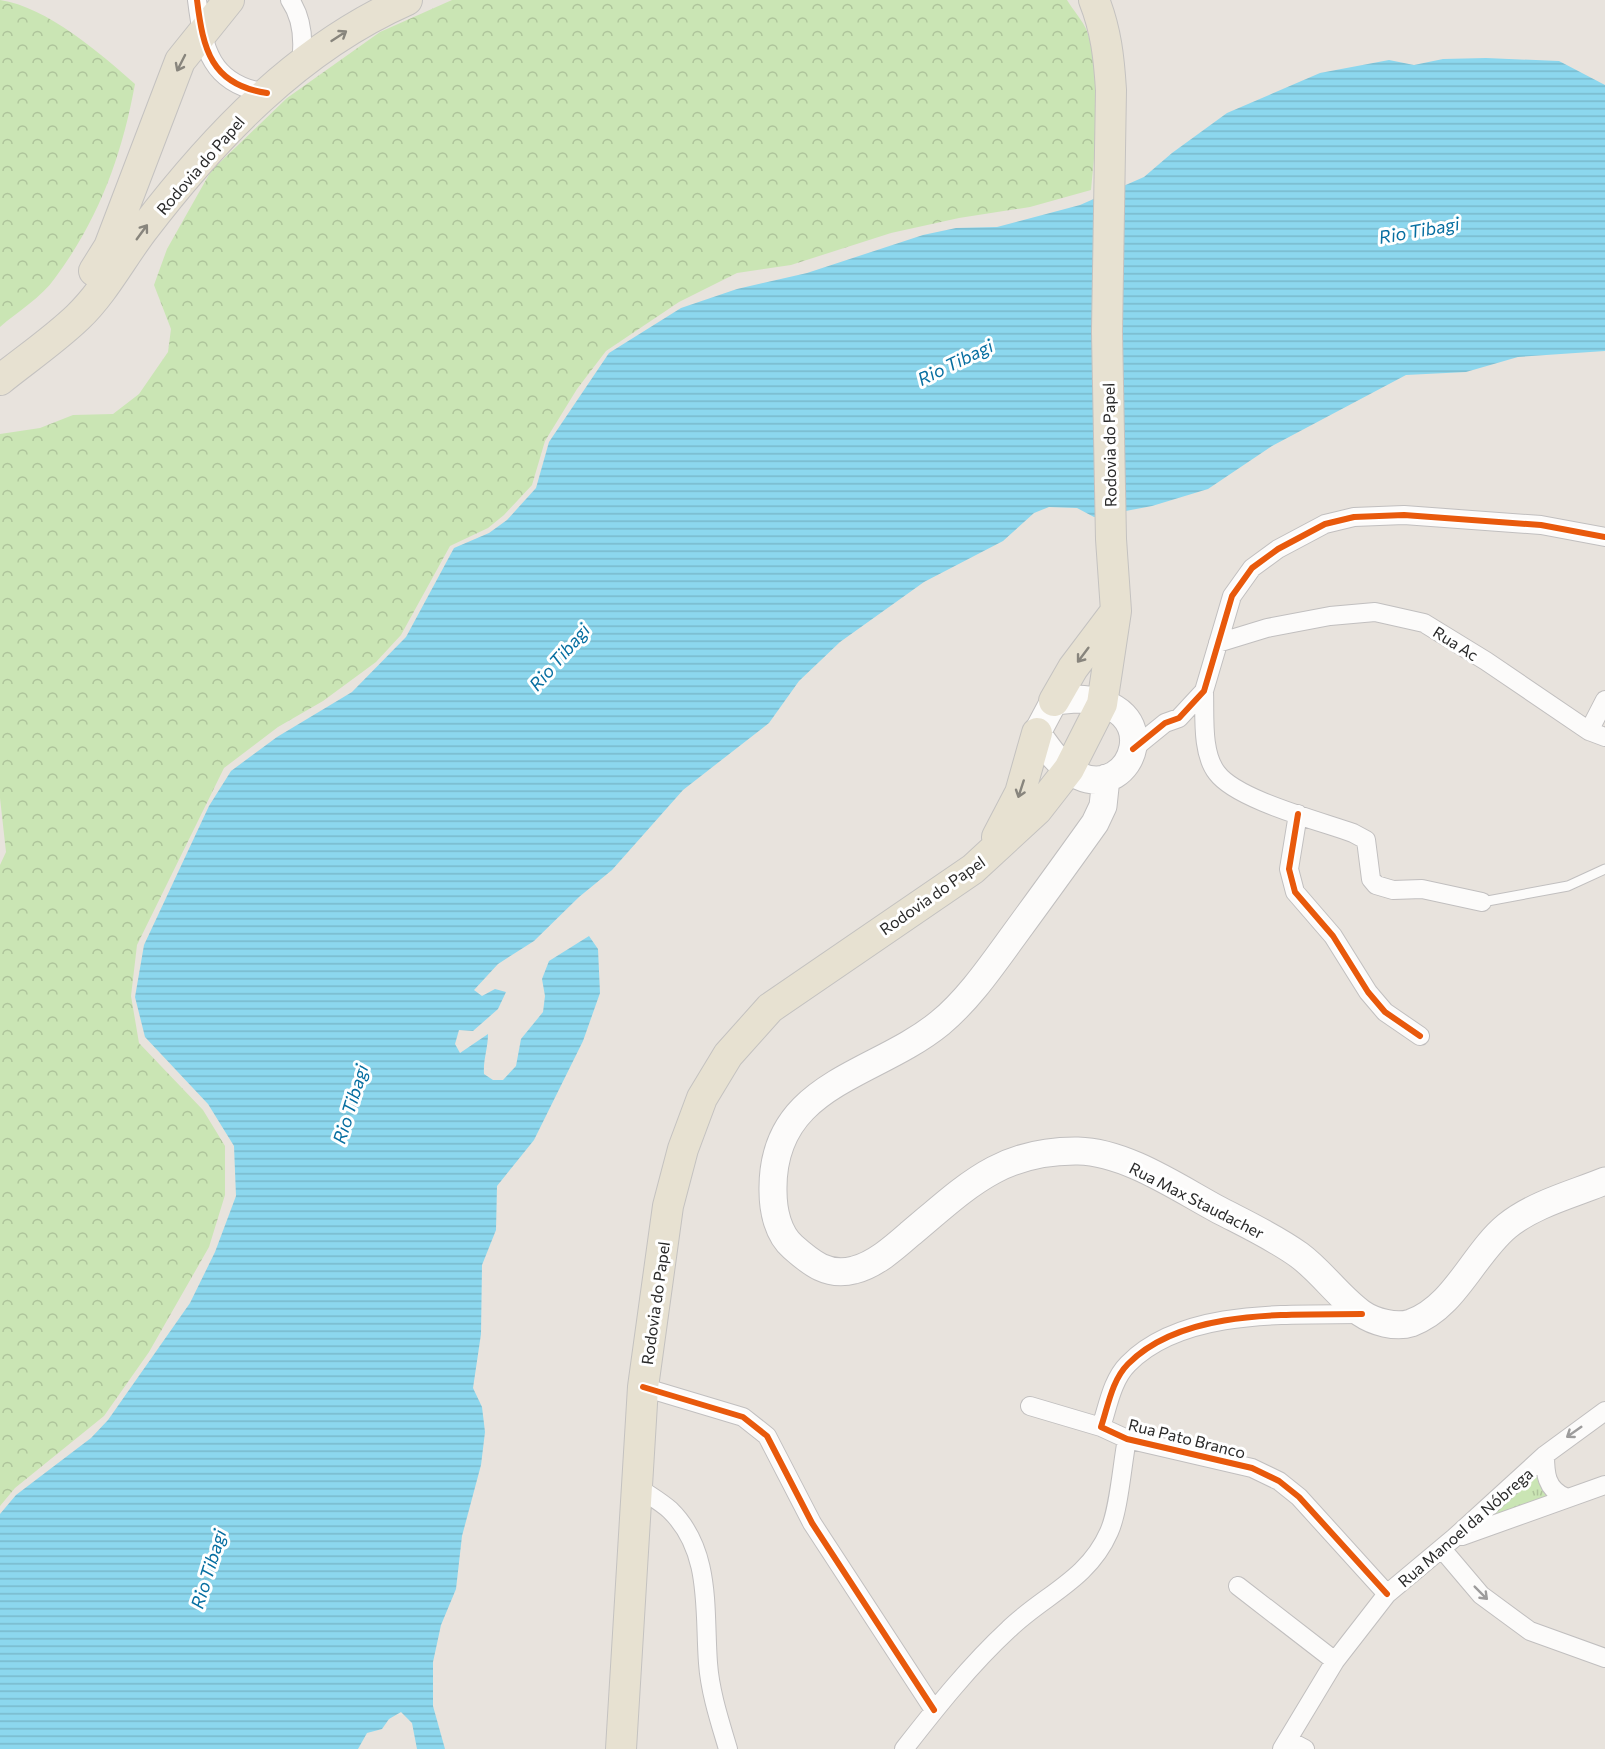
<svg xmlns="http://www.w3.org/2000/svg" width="1605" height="1749" viewBox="0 0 1605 1749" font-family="Commissioner,sans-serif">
  <defs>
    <pattern id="forest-crowns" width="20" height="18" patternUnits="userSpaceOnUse" patternTransform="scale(1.5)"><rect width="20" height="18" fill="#cae5b4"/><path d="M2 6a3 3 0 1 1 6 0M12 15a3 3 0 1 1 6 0" fill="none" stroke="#aec49b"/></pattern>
    <pattern id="park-tufts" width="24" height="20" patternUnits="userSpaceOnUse" patternTransform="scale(1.5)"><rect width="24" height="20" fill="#cae5b4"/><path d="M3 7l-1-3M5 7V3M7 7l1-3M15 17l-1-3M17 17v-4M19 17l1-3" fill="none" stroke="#aec49b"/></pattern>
    <pattern id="water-rules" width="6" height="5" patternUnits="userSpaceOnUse" patternTransform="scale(1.5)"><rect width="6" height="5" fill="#8cd7ee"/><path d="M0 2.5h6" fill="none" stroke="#79b9cc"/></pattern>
  </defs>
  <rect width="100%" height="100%" fill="#e8e3dd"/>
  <path fill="url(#forest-crowns)" d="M0,0C47,7 100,53 135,84C122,155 99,219 55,278C42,297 17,312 0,327Z
    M452,0H1067C1073,10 1083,21 1087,31C1103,82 1096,138 1091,190L1030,207L959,218L891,233L791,265L737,273L679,302L606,351L577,389L545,441L532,485L504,515L488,528L450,546L401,635L376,662L323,701L278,727L224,768L137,945L131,996L139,1043L203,1110L225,1146V1195L209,1247L149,1352L104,1416L15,1488L0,1506V865L6,852L0,798V434L40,428L73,415L113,414L139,394L168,352L171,329L154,285L167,249L211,171L287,98L380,32Z"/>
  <path fill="url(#park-tufts)" d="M1543,1464L1552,1497L1463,1532Z"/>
  <path fill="url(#water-rules)" d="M1486,58L1559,61L1605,85V351L1518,357L1466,372L1406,375L1272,446L1208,489L1152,506L1094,517L1077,508L1049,507L1034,513L1003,541L924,582L840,642L799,681L769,723L683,790L612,870L579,897L534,941L498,964L474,990L482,996L495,989L506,992L498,1009L473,1031L459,1030L455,1044L460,1053L488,1034C488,1048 483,1060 484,1074L493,1080H503L516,1066L521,1039L543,1012L545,996L542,979L549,961L589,936L598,949L600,993L583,1041L534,1140L497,1186L496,1230L482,1265L481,1334L473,1388L482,1407L485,1432L481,1465L462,1536L456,1589L441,1625L433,1662V1706L445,1749H417L412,1723L401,1712L389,1719L382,1729L367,1733L358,1749H0V1514L16,1495L91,1438L108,1420L190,1303L215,1252L236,1196L234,1146L208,1104L145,1037L135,997L144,945L209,806L231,771L277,737L352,692L406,637L454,548L489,533L507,520L536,488L549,442L609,353L681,308L737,289L807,273L923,235L956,228L997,227L1080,205L1144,177L1172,153L1227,113L1320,73L1389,60L1414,65L1443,59Z"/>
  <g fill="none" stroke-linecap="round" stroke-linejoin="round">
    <defs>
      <path id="lane" d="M1482,902L1568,886L1605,869"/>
      <path id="street" d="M197,0C203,49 211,85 267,93
        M290,0C303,19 304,40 301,62
        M1218,643L1267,628L1330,616L1375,612L1424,623L1486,661L1589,731L1605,737
        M1204,691C1205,714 1201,753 1217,773C1237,800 1320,821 1353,833L1366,840L1371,879L1376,885L1393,890L1422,889L1482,902
        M1589,731L1605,700
        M1133,749L1165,723L1179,718L1204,691L1232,596L1252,568L1278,549L1325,524L1354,517L1404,515L1541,525L1605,537
        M1298,814L1289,869L1295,892L1333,936L1368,992L1385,1012L1420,1036
        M1362,1314C1290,1315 1183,1308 1128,1364C1112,1380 1108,1406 1101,1427L1127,1439L1252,1468L1279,1481L1299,1497L1387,1594
        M643,1387L743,1417L767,1436L812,1523L934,1710
        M1030,1406L1101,1427
        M1545,1455C1545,1473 1546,1489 1565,1497
        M636,1486C647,1494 660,1501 670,1510C712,1551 704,1610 708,1663C710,1692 720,1722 728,1749
        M1462,1536L1605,1485
        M1442,1549L1481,1595L1530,1631L1605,1658
        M1238,1586L1335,1661
        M1288,1740L1305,1749
        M904,1749C936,1708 970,1665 1009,1629C1044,1595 1088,1580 1109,1532C1119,1510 1122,1465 1127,1439
        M1282,1749L1335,1661L1387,1594L1454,1538L1545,1455L1605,1411"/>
      <path id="secondary" d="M1075,699C1170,701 1133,801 1079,776C1060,767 1048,749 1037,733L1054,701Z
        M1106,778L1103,806L1095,823C1068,861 1041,898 1014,935C992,965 969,999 940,1023C874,1077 771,1083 773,1191C773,1211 778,1234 793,1247C811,1263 828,1277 854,1270C875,1265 895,1247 911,1233C967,1186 1001,1150 1078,1151C1126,1152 1178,1188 1219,1210C1246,1224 1274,1237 1299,1255C1321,1271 1338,1296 1361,1313C1374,1322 1396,1328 1411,1323C1455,1307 1473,1254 1507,1226C1534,1204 1573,1194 1605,1181"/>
      <path id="primary" d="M94,271L109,247L180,61L229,0
        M0,380C26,359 54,340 78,317C104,292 121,259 143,230C214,137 298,48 407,0
        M1054,701L1073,668L1116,611
        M997,837L1020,793L1037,733
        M621,1749L643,1387L668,1206L683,1149L702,1098L728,1055L770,1008L973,869L1037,810L1069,769L1102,704L1116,611L1111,539L1107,332L1111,90C1109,58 1106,30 1094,0"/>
    </defs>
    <use href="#lane" stroke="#c1bfbf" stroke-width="11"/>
    <use href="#street" stroke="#c1bfbf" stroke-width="20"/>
    <use href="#secondary" stroke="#c1bfbf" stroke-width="29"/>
    <use href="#primary" stroke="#c4c2c0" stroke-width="32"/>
    <use href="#lane" stroke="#fcfbfa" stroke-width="9"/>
    <use href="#street" stroke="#fcfbfa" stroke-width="18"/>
    <use href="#secondary" stroke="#fcfbfa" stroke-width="27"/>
    <use href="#primary" stroke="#e7e1d1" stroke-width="30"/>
    <defs>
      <path id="cycleway" d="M197,0C203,49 211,85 267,93
        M1133,749L1165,723L1179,718L1204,691L1232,596L1252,568L1278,549L1325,524L1354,517L1404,515L1541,525L1605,537
        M1298,814L1289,869L1295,892L1333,936L1368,992L1385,1012L1420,1036
        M1362,1314C1290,1315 1183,1308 1128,1364C1112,1380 1108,1406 1101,1427L1127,1439L1252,1468L1279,1481L1299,1497L1387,1594
        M643,1387L743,1417L767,1436L812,1523L934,1710"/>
    </defs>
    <use href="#cycleway" stroke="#fff" stroke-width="10"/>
    <use href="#cycleway" stroke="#e8590c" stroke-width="6"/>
  </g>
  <defs><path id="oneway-shaft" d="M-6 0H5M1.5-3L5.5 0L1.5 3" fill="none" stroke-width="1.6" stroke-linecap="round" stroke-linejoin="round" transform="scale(1.5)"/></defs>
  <g stroke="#88857d">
    <use href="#oneway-shaft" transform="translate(339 36) rotate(-33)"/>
    <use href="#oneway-shaft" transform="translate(181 63) rotate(117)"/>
    <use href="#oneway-shaft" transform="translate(142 232) rotate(-54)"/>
    <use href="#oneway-shaft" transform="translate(1083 655) rotate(127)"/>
    <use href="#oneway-shaft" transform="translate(1021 789) rotate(108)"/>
  </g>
  <g stroke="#9d9c9c">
    <use href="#oneway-shaft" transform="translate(1574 1432) rotate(145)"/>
    <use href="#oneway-shaft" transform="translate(1481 1593) rotate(45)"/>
  </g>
  <g text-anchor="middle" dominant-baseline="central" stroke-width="6" stroke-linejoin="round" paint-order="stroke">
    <g font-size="16" fill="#292929" stroke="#fff">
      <text transform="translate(200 165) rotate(-49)">Rodovia do Papel</text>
      <text transform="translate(1109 445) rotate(-91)">Rodovia do Papel</text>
      <text transform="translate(1456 643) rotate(32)">Rua Ac</text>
      <text transform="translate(932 895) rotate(-35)">Rodovia do Papel</text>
      <text transform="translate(1197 1200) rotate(27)">Rua Max Staudacher</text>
      <text transform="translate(655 1303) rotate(-82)">Rodovia do Papel</text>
      <text transform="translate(1187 1438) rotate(14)">Rua Pato Branco</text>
      <text transform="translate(1465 1527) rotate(-41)">Rua Manoel da Nóbrega</text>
    </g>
    <g font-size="18" font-style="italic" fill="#066ea0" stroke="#fff">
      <text transform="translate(1419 230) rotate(-10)">Rio Tibagi</text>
      <text transform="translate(955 362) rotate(-26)">Rio Tibagi</text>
      <text transform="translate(559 657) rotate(-49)">Rio Tibagi</text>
      <text transform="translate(350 1104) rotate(-73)">Rio Tibagi</text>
      <text transform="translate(208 1569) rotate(-73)">Rio Tibagi</text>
    </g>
  </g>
</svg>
